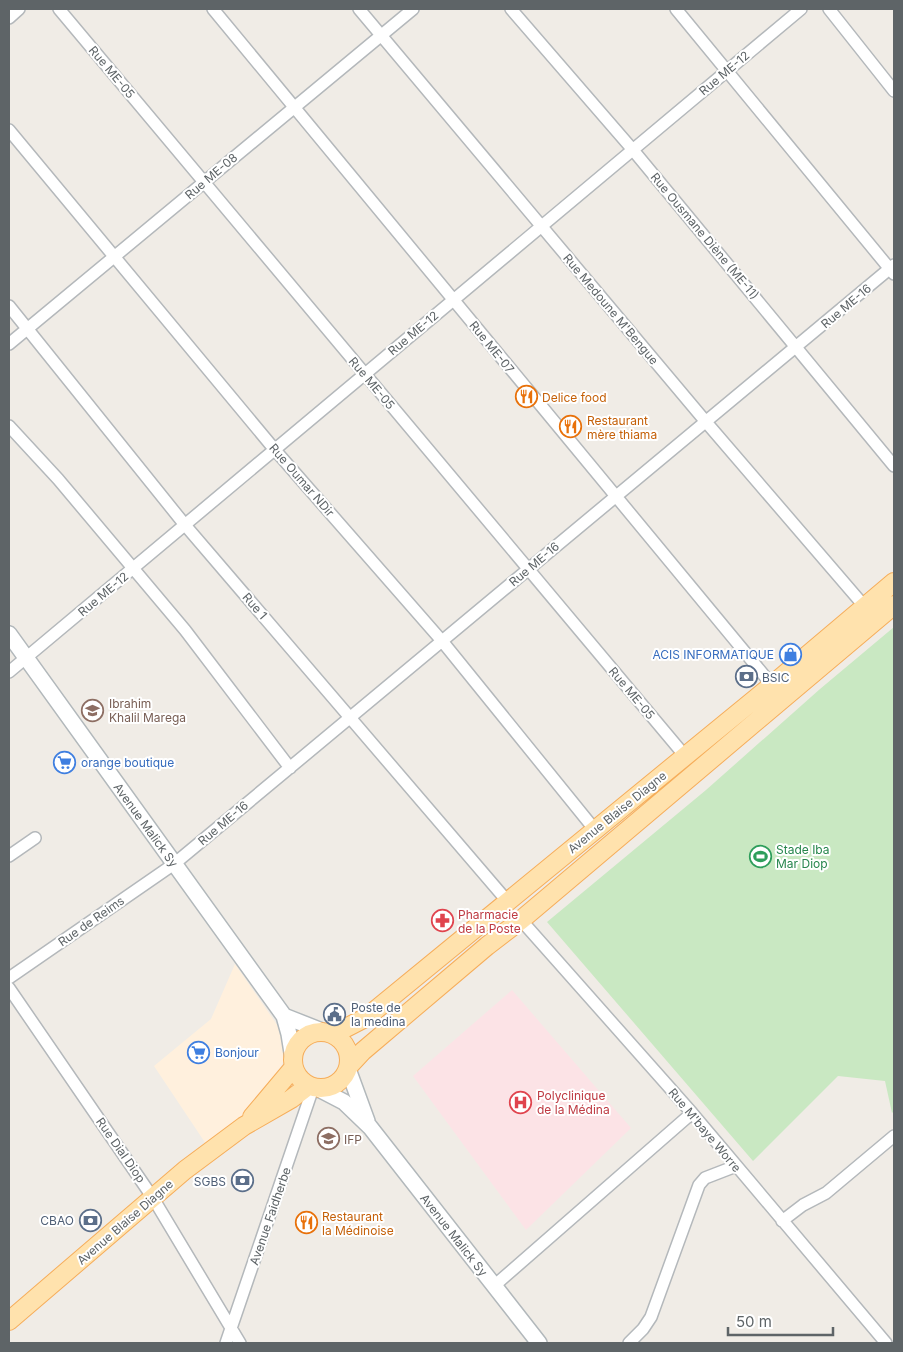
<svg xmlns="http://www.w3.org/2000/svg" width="903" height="1352" viewBox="0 0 903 1352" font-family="Inter,sans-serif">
  <rect width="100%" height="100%" fill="#f0ece6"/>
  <path fill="#fff0dd" d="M235,964L282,1032L286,1054L281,1067L243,1119L206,1144L154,1066L211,1019Z"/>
  <path fill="#fce3e6" d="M512,990L631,1128L526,1230L413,1076Z"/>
  <path fill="#c9e8c2" d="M894,627V1111L892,1113L885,1081L838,1076L753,1161L547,922L706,790L820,689Z"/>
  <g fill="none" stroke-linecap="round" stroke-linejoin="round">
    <defs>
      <path id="street" d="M59,9L685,756
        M213,9C401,233 584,461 772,685
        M359,9L706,422L865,607
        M511,9L633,150L894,466
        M676,9L894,274
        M829,9L894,91
        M9,18L19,9
        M9,130L275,450L442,641L595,830
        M9,306L185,525L508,902
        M9,344L413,9
        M9,426L58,479L185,630L290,768
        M9,672L801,9
        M9,856L35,838
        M521,920L692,1113L886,1343
        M9,978L174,864L894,265
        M9,988L153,1198L240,1343
        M782,1221L803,1205L826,1193L894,1136
        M494,1286L692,1113
        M226,1343L313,1088
        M629,1343L643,1329L651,1317L699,1185L705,1178L736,1166"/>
      <path id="secondary" d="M9,634L284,1016L289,1034L293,1059
        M284,1016L322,1031
        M348,1069L367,1121
        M319,1089L344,1102L370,1127L539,1343"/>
      <path id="primary" d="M293 1060a28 28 0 1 1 56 0a28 28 0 1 1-56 0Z
        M334,1034L367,1017L772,685L894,582
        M350,1065L363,1051L487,946L521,920L894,605
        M252,1117L294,1067
        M9,1321L185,1170L244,1126L291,1099L308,1086"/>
    </defs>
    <use href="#street" stroke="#b4b8bb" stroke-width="14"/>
    <use href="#secondary" stroke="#b2b8bb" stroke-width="18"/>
    <use href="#primary" stroke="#f6ad5a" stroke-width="20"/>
    <use href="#street" stroke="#fff" stroke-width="11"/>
    <use href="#secondary" stroke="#fff" stroke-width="15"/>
    <use href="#primary" stroke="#ffe2ad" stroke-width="18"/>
  </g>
  <defs>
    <symbol id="restaurant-ring" viewBox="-11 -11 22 22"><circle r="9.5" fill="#fff" stroke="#e8710a" stroke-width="1.5"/><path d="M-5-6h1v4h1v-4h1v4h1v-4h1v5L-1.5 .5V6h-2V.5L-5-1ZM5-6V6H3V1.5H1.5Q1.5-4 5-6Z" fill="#e8710a"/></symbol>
    <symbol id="shop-ring" viewBox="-11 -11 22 22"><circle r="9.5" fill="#fff" stroke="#3f7fe0" stroke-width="1.5"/><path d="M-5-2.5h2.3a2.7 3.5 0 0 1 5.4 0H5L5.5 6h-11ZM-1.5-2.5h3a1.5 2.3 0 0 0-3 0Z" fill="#3f7fe0"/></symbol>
    <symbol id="bank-ring" viewBox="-11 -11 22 22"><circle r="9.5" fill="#fff" stroke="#5c6f8a" stroke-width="1.5"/><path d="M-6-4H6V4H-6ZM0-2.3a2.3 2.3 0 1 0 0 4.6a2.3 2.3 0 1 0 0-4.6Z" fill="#5c6f8a"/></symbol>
    <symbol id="school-ring" viewBox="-11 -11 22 22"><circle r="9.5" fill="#fff" stroke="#8d6e63" stroke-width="1.5"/><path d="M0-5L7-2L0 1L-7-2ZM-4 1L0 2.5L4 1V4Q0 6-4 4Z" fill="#8d6e63"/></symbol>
    <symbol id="supermarket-ring" viewBox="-11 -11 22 22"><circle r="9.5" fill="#fff" stroke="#3f7fe0" stroke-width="1.5"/><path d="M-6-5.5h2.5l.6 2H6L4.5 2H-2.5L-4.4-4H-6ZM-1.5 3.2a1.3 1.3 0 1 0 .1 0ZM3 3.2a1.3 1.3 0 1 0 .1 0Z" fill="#3f7fe0"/></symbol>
    <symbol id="stadium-ring" viewBox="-11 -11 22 22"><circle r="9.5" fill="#fff" stroke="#2e9e5b" stroke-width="1.5"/><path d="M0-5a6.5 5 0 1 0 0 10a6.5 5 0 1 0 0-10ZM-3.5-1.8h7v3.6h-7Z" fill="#2e9e5b"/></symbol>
    <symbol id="pharmacy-ring" viewBox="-11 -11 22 22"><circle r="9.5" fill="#fff" stroke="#e0444e" stroke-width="1.5"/><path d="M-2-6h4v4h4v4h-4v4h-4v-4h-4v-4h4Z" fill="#e0444e"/></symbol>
    <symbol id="civic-ring" viewBox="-11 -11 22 22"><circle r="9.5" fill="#fff" stroke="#5c6f8a" stroke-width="1.5"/><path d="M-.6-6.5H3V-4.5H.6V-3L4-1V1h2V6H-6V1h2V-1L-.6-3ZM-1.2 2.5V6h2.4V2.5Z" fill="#5c6f8a"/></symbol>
    <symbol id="hospital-ring" viewBox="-11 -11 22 22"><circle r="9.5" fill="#fff" stroke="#e0444e" stroke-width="1.5"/><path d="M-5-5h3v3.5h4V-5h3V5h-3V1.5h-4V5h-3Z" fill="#e0444e"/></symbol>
    <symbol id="university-ring" viewBox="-11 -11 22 22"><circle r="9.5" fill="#fff" stroke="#8d6e63" stroke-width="1.5"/><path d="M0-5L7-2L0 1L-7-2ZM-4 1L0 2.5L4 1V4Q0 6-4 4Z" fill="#8d6e63"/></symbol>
  </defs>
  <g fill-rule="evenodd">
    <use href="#restaurant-ring" x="514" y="384" width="25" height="25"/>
    <use href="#restaurant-ring" x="558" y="414" width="25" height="25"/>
    <use href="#shop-ring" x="778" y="642" width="25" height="25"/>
    <use href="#bank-ring" x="734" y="664" width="25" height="25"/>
    <use href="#school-ring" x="80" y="698" width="25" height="25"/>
    <use href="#supermarket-ring" x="52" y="750" width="25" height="25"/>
    <use href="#stadium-ring" x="748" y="844" width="25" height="25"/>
    <use href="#pharmacy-ring" x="430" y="908" width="25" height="25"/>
    <use href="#civic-ring" x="322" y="1002" width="25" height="25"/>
    <use href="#supermarket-ring" x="186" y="1040" width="25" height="25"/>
    <use href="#hospital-ring" x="508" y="1090" width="25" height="25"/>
    <use href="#university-ring" x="316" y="1126" width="25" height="25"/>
    <use href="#bank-ring" x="230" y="1168" width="25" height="25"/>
    <use href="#bank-ring" x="78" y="1208" width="25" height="25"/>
    <use href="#restaurant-ring" x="294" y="1210" width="25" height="25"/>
  </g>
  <g text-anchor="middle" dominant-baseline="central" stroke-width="4" stroke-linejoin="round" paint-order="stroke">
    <g font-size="12" fill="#5e6467" stroke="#fff">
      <text transform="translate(112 72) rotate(50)">Rue ME-05</text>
      <text transform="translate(724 73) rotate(-40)">Rue ME-12</text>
      <text transform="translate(211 176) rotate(-40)">Rue ME-08</text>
      <text transform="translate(705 236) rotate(50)">Rue Ousmane Diène (ME-11)</text>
      <text transform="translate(846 306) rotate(-40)">Rue ME-16</text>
      <text transform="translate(611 309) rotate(50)">Rue Medoune M'Bengue</text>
      <text transform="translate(413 333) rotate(-40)">Rue ME-12</text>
      <text transform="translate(492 347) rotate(51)">Rue ME-07</text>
      <text transform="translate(372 383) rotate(50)">Rue ME-05</text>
      <text transform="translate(302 480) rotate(49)">Rue Oumar NDir</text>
      <text transform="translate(534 564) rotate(-40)">Rue ME-16</text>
      <text transform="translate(103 594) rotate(-40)">Rue ME-12</text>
      <text transform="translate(255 606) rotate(49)">Rue 1</text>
      <text transform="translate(632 693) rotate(50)">Rue ME-05</text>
      <text transform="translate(617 812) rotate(-39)">Avenue Blaise Diagne</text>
      <text transform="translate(223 823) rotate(-40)">Rue ME-16</text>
      <text transform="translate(146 825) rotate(54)">Avenue Malick Sy</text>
      <text transform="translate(91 921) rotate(-35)">Rue de Reims</text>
      <text transform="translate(705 1130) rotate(50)">Rue M'baye Worre</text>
      <text transform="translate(121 1150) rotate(55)">Rue Dial Diop</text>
      <text transform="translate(270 1216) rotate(-71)">Avenue Faidherbe</text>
      <text transform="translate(125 1222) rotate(-41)">Avenue Blaise Diagne</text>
      <text transform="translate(454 1235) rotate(52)">Avenue Malick Sy</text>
    </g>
    <g font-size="12" fill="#c56008" stroke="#fff" text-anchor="start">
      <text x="542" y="397">Delice food</text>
      <text x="587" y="420">Restaurant<tspan x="587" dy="14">mère thiama</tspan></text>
      <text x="322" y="1216">Restaurant<tspan x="322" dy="14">la Médinoise</tspan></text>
    </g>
    <g font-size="12" fill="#366cbe" stroke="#fff" text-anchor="start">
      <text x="774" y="654" text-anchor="end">ACIS INFORMATIQUE</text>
      <text x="81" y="762">orange boutique</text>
      <text x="215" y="1052">Bonjour</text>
    </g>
    <g font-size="12" fill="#4e5e75" stroke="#fff" text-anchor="start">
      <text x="762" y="677">BSIC</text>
      <text x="351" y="1007">Poste de<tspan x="351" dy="14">la medina</tspan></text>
      <text x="226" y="1181" text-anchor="end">SGBS</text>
      <text x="74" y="1220" text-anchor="end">CBAO</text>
    </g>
    <g font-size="12" fill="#785e54" stroke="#fff" text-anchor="start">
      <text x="109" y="703">Ibrahim<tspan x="109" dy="14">Khalil Marega</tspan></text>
      <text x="344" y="1139">IFP</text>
    </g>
    <g font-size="12" fill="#27864d" stroke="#fff" text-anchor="start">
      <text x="776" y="849">Stade Iba<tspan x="776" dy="14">Mar Diop</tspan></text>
    </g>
    <g font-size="12" fill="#be3a42" stroke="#fff" text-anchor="start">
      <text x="458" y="914">Pharmacie<tspan x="458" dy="14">de la Poste</tspan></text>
      <text x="537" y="1095">Polyclinique<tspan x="537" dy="14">de la Médina</tspan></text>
    </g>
  </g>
  <rect width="903" height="1352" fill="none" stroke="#5e6467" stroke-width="20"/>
  <path d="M728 1327v8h105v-8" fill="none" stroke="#5e6467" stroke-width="2.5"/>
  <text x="736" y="1327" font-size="15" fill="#5e6467" stroke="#ffffff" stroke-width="4" paint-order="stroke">50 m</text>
</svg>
